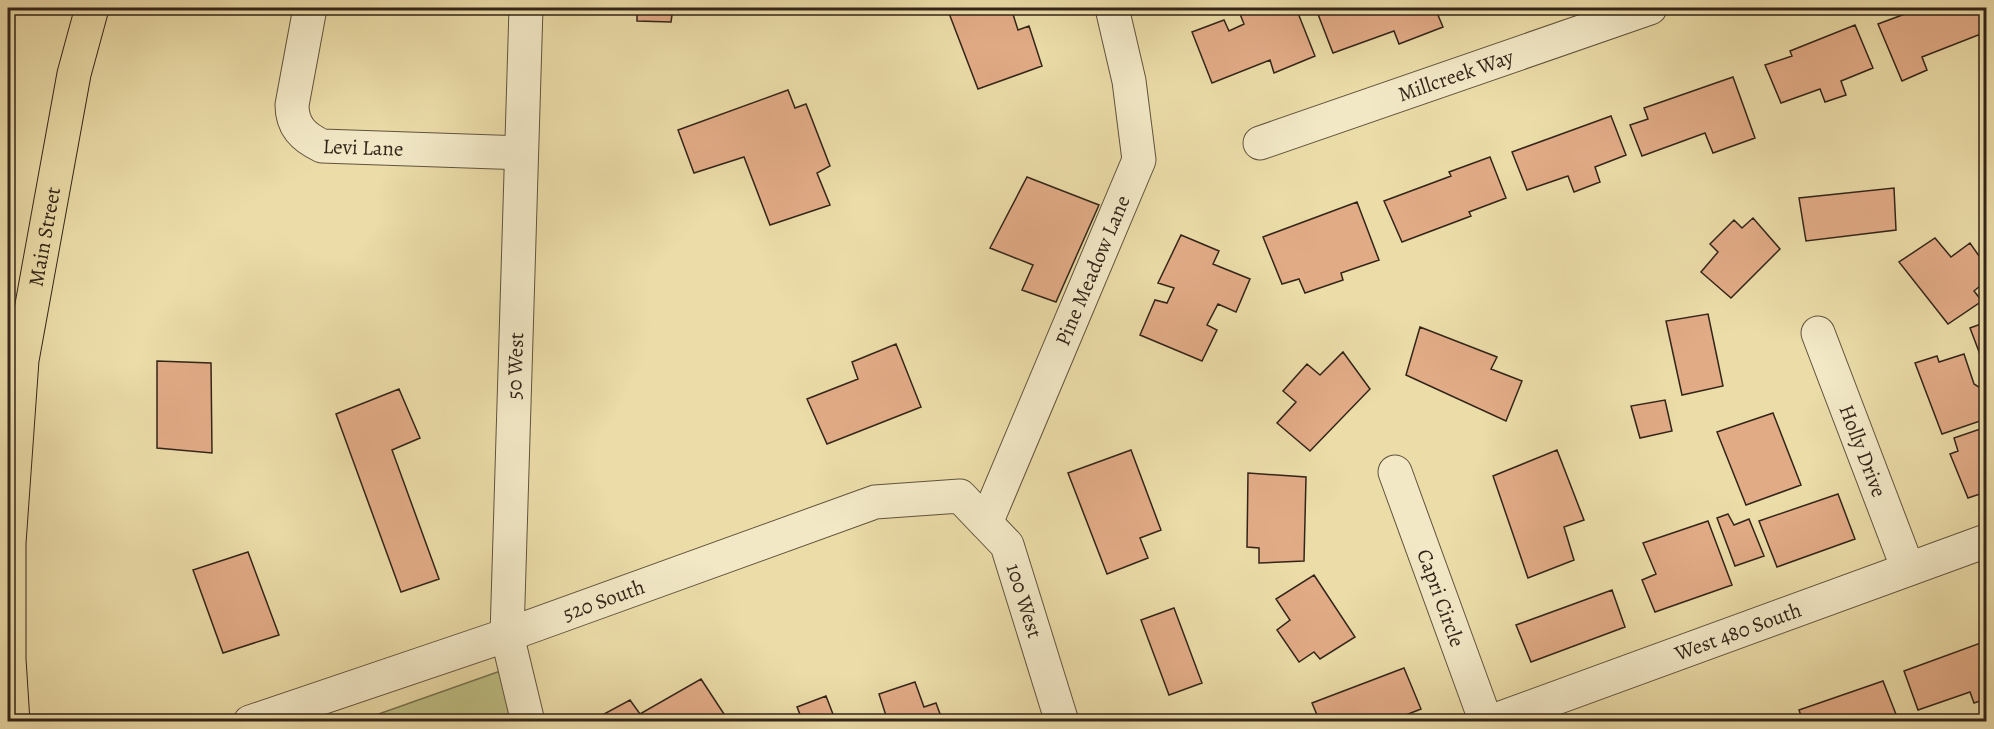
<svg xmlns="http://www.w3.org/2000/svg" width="1994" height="729" viewBox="0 0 1994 729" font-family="Alegreya,serif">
  <rect width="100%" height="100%" fill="#ebdca8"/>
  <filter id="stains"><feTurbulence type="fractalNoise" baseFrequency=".00333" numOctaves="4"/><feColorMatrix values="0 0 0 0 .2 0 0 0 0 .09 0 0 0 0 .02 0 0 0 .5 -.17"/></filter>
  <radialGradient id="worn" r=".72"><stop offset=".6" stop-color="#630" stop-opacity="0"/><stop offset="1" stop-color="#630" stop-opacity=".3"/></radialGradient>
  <path fill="#bdbf83" stroke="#78724e" stroke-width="1.5" d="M506,669L523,722H356Z"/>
  <path fill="#e1ab86" stroke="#332519" stroke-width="1.5" d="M637,8H673L671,22L637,21Z
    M947,8H1011L1018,30L1029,26L1042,66L978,89Z
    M1241,8H1296L1315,56L1274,73L1270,60L1212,83L1192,32L1224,20L1229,31L1244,24L1238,9Z
    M1320,8H1435L1443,27L1399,44L1394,31L1333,53L1316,9Z
    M1452,8H1472L1455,14Z
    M1921,8H1983L1986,15V32L1922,57L1927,70L1902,81L1878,24Z
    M1855,25L1873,68L1841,81L1846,95L1825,102L1820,89L1781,103L1765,65L1792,56L1790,51Z
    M1733,77L1755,138L1713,153L1705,133L1642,156L1630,125L1648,119L1644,108Z
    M788,90L795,108L806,104L830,166L817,173L830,205L770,225L744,157L694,173L678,130Z
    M1611,116L1626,155L1595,167L1600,182L1574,192L1568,176L1527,190L1512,152Z
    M1490,157L1506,198L1469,212L1471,216L1402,242L1384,201L1451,176L1449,172Z
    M1027,177L1099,205L1056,302L1022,290L1033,265L990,248Z
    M1894,188L1896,230L1806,241L1799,198Z
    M1357,202L1379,260L1341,273L1343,280L1305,293L1299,279L1282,284L1263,237Z
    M1753,218L1780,249L1731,298L1701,272L1718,252L1710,244L1734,220L1742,228Z
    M1181,235L1219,251L1213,264L1250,279L1236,312L1218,304L1207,325L1217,330L1202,361L1140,335L1155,300L1167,303L1174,288L1158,283Z
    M1935,238L1951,257L1970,243L1986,266V281L1974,291L1982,301L1948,324L1899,262Z
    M1708,314L1723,386L1682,395L1666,321Z
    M1986,322V355L1981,357L1970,328Z
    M1420,327L1497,357L1491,369L1522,381L1506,421L1406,375Z
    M896,344L921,407L827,444L807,399L858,379L852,362Z
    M1343,352L1370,389L1310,451L1277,423L1296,402L1283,391L1307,364L1320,375Z
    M1964,354L1974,384L1982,389L1986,400V419L1942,434L1915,363L1937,356L1939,362Z
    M157,361L211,363L212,453L157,448Z
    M399,389L420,438L392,450L439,579L401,592L336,414Z
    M1665,400L1672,431L1640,438L1631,406Z
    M1773,413L1801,485L1746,505L1717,432Z
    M1986,427V492L1968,498L1950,454L1958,451L1954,438Z
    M1131,450L1161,530L1140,538L1148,558L1107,574L1068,473Z
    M1557,450L1584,520L1564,527L1574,560L1528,578L1493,476Z
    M1248,473L1306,477L1304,561L1259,563V548L1247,547Z
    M1838,494L1855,539L1777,567L1759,521Z
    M1728,514L1734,525L1749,519L1764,556L1735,566L1717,518Z
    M1708,521L1732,585L1655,612L1642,580L1656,574L1643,543Z
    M248,552L279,635L223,653L193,570Z
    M1314,575L1355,637L1320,659L1314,652L1299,662L1277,630L1290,620L1276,599Z
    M1612,590L1625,627L1531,662L1516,625Z
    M1174,608L1202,683L1169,695L1141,620Z
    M1986,641V699L1974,703L1970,692L1918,710L1904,671Z
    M1404,668L1421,709L1388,722H1320L1312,703Z
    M701,679L726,717L718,722H609L604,714L630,700L640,714Z
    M1883,681L1899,722H1803L1799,710Z
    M915,682L924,707L936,703L943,722H888L879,694Z
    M826,696L836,722H803L797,707Z
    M1263,716L1265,722H1248Z"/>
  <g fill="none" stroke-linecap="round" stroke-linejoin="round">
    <defs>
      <g id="minor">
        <path id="s1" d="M310,8L292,105C292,126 303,137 322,146L521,153"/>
        <path d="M526,8L507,635L528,722"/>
        <path id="s2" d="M1260,143L1650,8"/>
        <path id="s3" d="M1818,333L1908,569"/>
        <path id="s4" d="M1395,472L1486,722"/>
        <path id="s5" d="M986,523L1139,160L1129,81L1112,8"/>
        <path id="s6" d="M250,722L507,635L875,502L960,496L1007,545L1062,722"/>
        <path id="s7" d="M1490,722L1986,541"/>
      </g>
      <g id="highway">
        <path id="s8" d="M13,722L9,659V543L22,360L74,74L92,8"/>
      </g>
    </defs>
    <use href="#minor" stroke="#61533d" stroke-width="35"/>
    <use href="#highway" stroke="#332519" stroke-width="35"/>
    <use href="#minor" stroke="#f2e8c6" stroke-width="33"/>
    <use href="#highway" stroke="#ebdca8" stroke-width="33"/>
  </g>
  <g text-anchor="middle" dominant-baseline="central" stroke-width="4.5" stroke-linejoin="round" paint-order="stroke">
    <g font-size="21" fill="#332519" stroke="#f2e8c6">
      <text stroke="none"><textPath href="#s2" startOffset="207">Millcreek Way</textPath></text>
      <text stroke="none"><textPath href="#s1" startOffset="194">Levi Lane</textPath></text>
      <text stroke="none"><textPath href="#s8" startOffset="488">Main Street</textPath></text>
      <text stroke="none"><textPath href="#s5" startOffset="274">Pine Meadow Lane</textPath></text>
      <text transform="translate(515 366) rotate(-88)">50 West</text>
      <text stroke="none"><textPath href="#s3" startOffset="126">Holly Drive</textPath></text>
      <text stroke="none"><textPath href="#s4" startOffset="134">Capri Circle</textPath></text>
      <text stroke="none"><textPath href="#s6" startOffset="374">520 South</textPath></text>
      <text stroke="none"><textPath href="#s6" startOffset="874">100 West</textPath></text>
      <text stroke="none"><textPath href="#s7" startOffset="264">West 480 South</textPath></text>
    </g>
  </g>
  <rect width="1994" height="729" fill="none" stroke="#ebdca8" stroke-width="30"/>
  <rect x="9" y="9" width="1976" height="711" fill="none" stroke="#332519" stroke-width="3"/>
  <rect x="15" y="15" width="1964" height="699" fill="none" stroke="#332519" stroke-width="1.5"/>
  <rect width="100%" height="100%" filter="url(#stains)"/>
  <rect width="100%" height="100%" fill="url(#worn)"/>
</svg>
